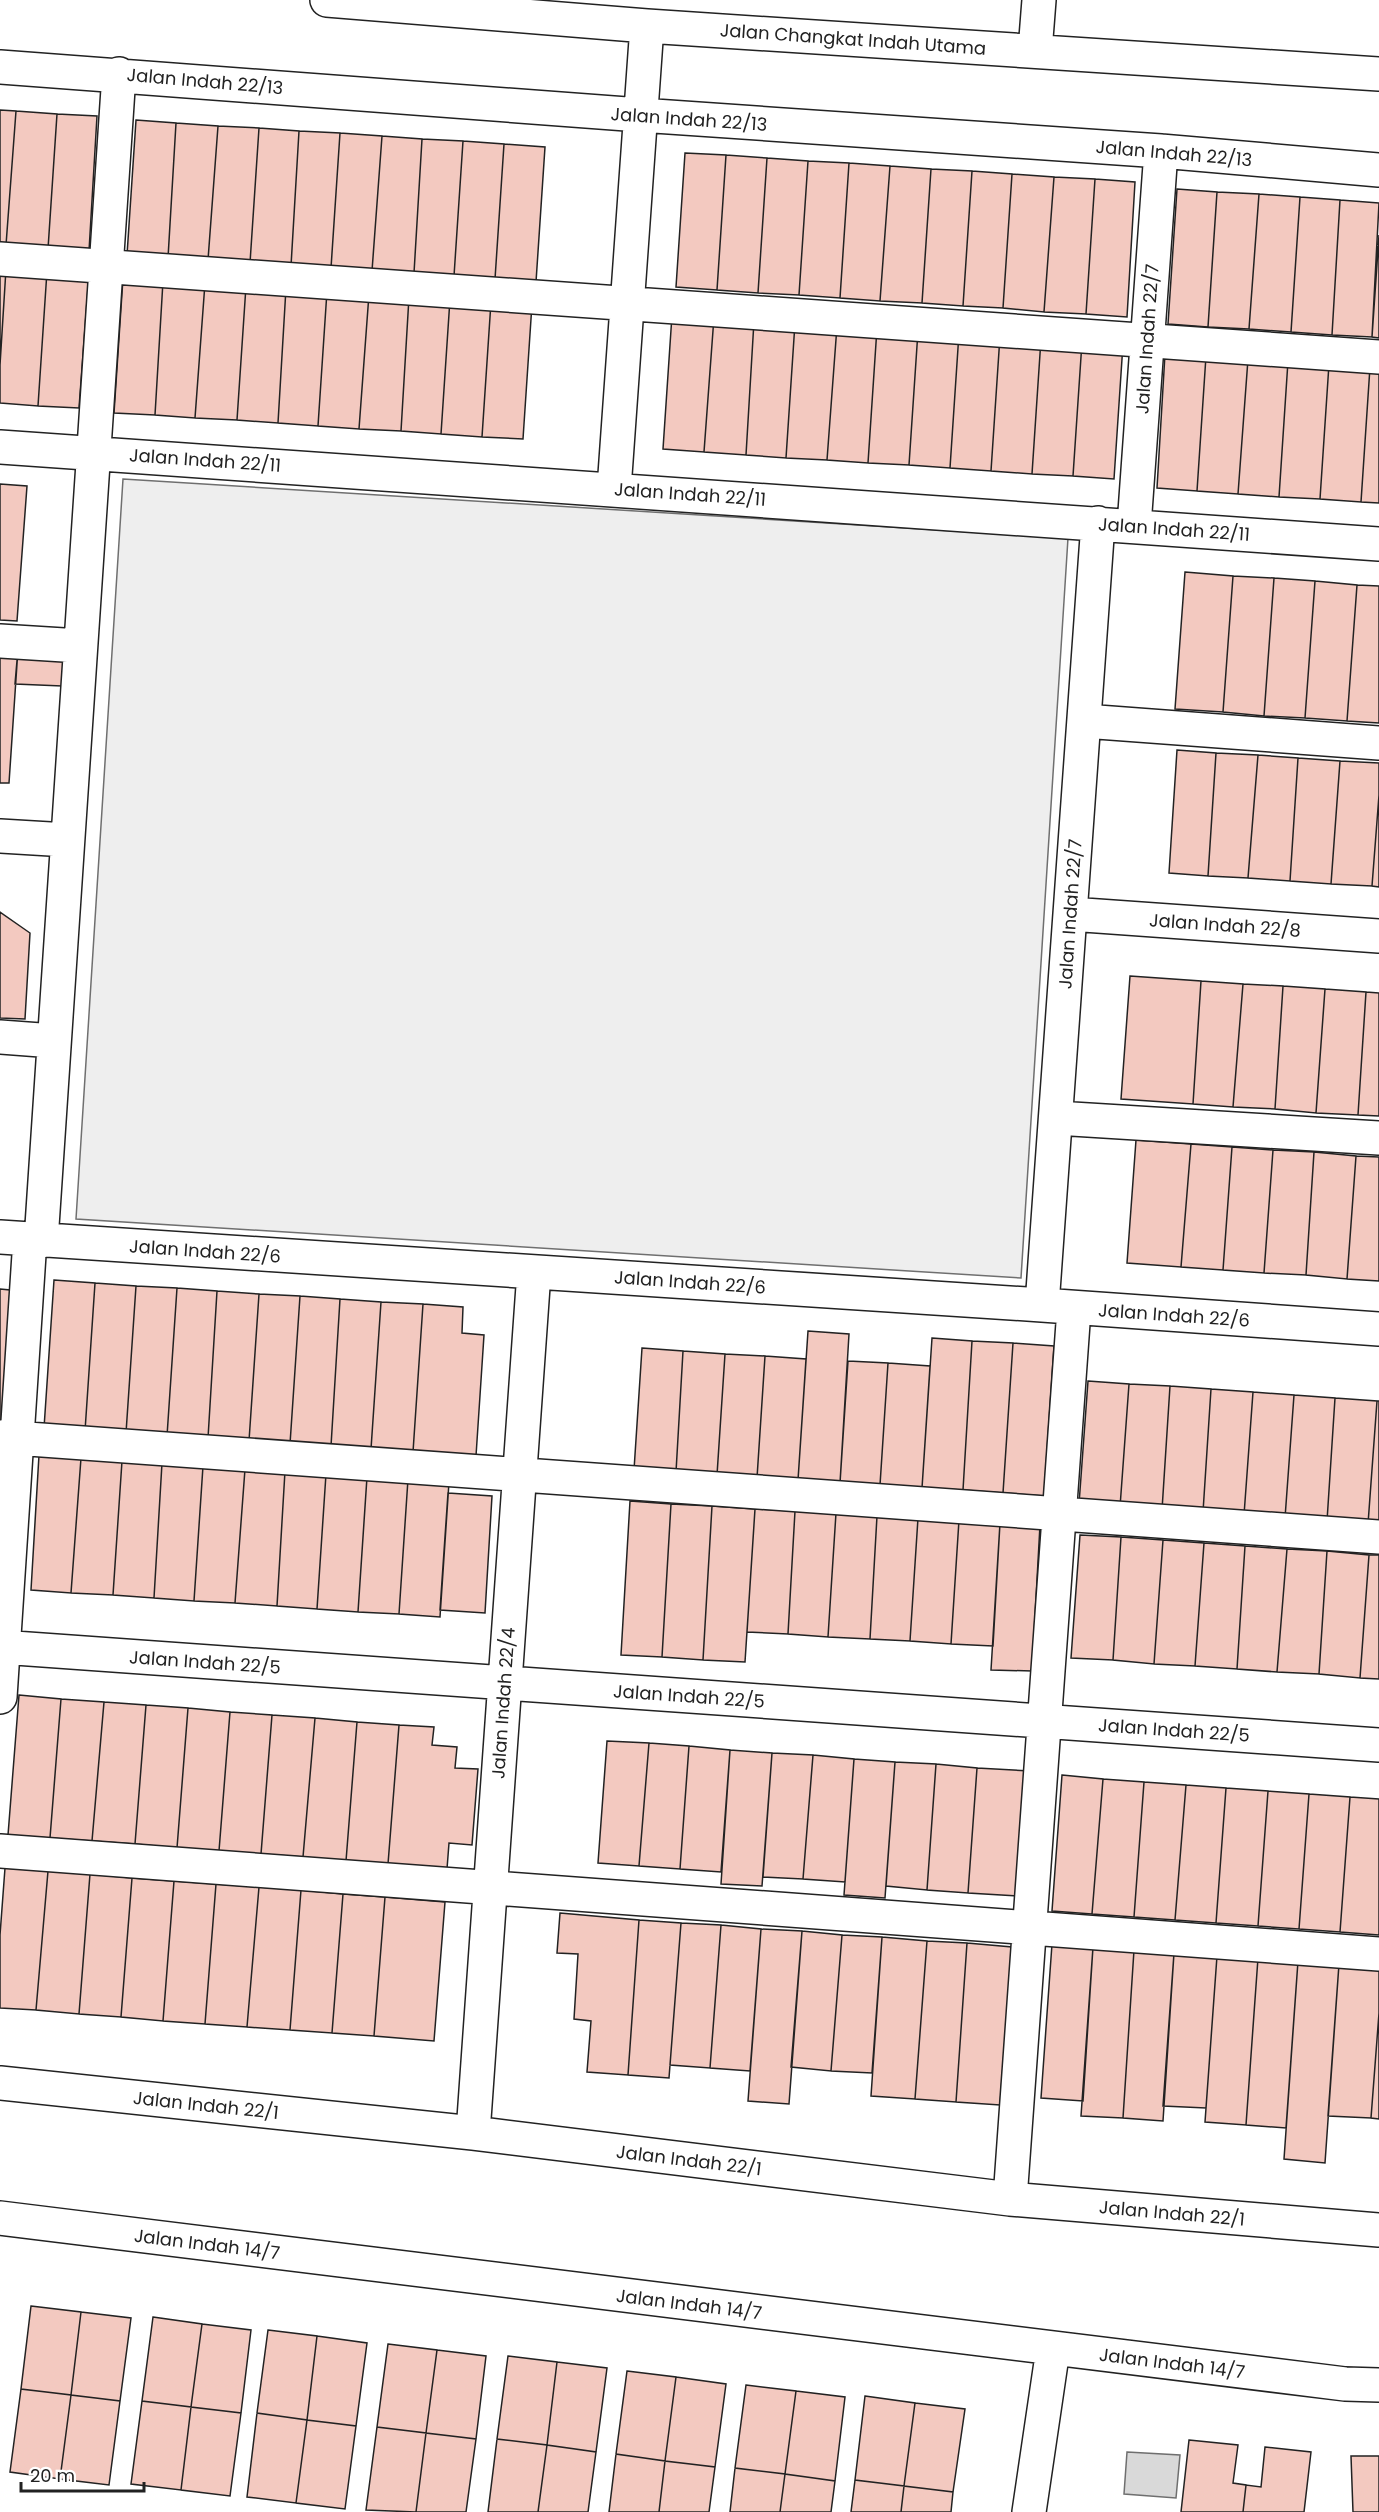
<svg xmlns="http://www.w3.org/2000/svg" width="1379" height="2512" viewBox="0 0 1379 2512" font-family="Poppins,sans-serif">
  <rect width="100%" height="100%" fill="#fff"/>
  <path fill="#eee" stroke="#6f6f6f" stroke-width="1.5" d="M123,479L1068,538L1021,1278L76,1219Z"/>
  <path fill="#d9d9d9" stroke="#6f6f6f" stroke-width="1.5" d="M1127,2452L1180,2455L1176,2498L1124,2494Z"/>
  <path fill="#f3c9c0" stroke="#222" stroke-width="1.5" d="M0,110L16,111L6,245H0Z
    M16,111L57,114L48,249L6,245Z
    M57,114L97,116L89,251L48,249Z
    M136,120L176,123L168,258L127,255Z
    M176,123L218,126L208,260L168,258Z
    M218,126L259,128L250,263L208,260Z
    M259,128L299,131L291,266L250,263Z
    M299,131L340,133L331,268L291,266Z
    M340,133L382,136L372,271L331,268Z
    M382,136L422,139L414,273L372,271Z
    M422,139L463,141L454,276L414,273Z
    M463,141L504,144L495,279L454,276Z
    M504,144L545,147L536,282L495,279Z
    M685,153L726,155L717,290L676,287Z
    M726,155L767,158L758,293L717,290Z
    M767,158L808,161L799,295L758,293Z
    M808,161L849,163L840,298L799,295Z
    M849,163L890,166L880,301L840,298Z
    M890,166L931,169L922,303L880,301Z
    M931,169L972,171L963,306L922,303Z
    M972,171L1012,174L1003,308L963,306Z
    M1012,174L1054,177L1044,312L1003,308Z
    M1054,177L1095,179L1086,314L1044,312Z
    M1095,179L1135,182L1127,317L1086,314Z
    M1177,189L1217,192L1208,327L1168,324Z
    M1217,192L1259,194L1249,329L1208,327Z
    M1259,194L1300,197L1291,332L1249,329Z
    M1300,197L1340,200L1332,335L1291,332Z
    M1340,200L1379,203L1372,337L1332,335Z
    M1379,235V338L1372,337Z
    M0,268L6,269L0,365Z
    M6,269L47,271L38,406L0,403V365Z
    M47,271L89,274L79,408L38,406Z
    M123,278L163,281L155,415L114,413Z
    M163,281L205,283L195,418L155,415Z
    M205,283L246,286L237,420L195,418Z
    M246,286L286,288L278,423L237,420Z
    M286,288L327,291L318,426L278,423Z
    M327,291L369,294L359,429L318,426Z
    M369,294L409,297L401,431L359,429Z
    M409,297L450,299L441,434L401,431Z
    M450,299L491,302L482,437L441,434Z
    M491,302L532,304L523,439L482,437Z
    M672,315L714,317L704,452L663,449Z
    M714,317L754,321L746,455L704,452Z
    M754,321L795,323L786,458L746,455Z
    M795,323L837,326L827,460L786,458Z
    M837,326L877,328L868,463L827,460Z
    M877,328L918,331L909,465L868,463Z
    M918,331L959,333L950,468L909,465Z
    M959,333L1000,336L991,471L950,468Z
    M1000,336L1041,339L1032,474L991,471Z
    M1041,339L1082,342L1073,476L1032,474Z
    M1082,342L1123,344L1114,479L1073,476Z
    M1165,354L1206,356L1197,491L1157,488Z
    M1206,356L1248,359L1238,494L1197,491Z
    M1248,359L1288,361L1279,497L1238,494Z
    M1288,361L1329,364L1320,499L1279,497Z
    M1329,364L1370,367L1361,502L1320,499Z
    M1370,367L1379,368V503L1361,502Z
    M0,484L27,486L17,621L0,620Z
    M1185,572L1233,576L1223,712L1175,709Z
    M1233,576L1274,578L1264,716L1223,712Z
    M1274,578L1315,581L1305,718L1264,716Z
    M1315,581L1357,585L1347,721L1305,718Z
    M1357,585L1379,586V723L1347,721Z
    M0,647L18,649L9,783H0Z
    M18,649L65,652L62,686L15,684Z
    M1177,750L1216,753L1208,876L1169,873Z
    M1216,753L1258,755L1248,878L1208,876Z
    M1258,755L1298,758L1290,881L1248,878Z
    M1298,758L1340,761L1331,884L1290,881Z
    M1340,761L1379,763V795L1372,886L1331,884Z
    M1379,795V887L1372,886Z
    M0,912L30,933L25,1019L0,1018Z
    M1130,976L1201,981L1193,1104L1121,1099Z
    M1201,981L1243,984L1233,1107L1193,1104Z
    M1243,984L1283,986L1275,1109L1233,1107Z
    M1283,986L1325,989L1316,1113L1275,1109Z
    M1325,989L1366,992L1358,1115L1316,1113Z
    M1366,992L1379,993V1116L1358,1115Z
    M1136,1140L1191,1144L1181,1267L1127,1263Z
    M1191,1144L1232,1147L1223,1270L1181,1267Z
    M1232,1147L1273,1150L1264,1273L1223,1270Z
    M1273,1150L1314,1152L1306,1275L1264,1273Z
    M1314,1152L1356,1156L1347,1279L1306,1275Z
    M1356,1156L1379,1157V1281L1347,1279Z
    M54,1280L95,1283L85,1431L44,1428Z
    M95,1283L136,1286L126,1433L85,1431Z
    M136,1286L177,1288L167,1436L126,1433Z
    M177,1288L217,1291L208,1438L167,1436Z
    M0,1289L10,1290L2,1424H0Z
    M217,1291L259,1294L249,1441L208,1438Z
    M259,1294L300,1296L290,1444L249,1441Z
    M300,1296L340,1299L331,1446L290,1444Z
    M340,1299L381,1302L371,1449L331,1446Z
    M381,1302L423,1304L413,1452L371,1449Z
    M423,1304L463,1307L462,1333L484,1335L476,1456L413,1452Z
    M808,1331L849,1334L840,1483L798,1480Z
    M932,1338L972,1341L963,1490L922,1488Z
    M972,1341L1013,1343L1003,1493L963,1490Z
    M1013,1343L1054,1346L1044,1496L1003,1493Z
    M642,1348L683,1351L676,1472L634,1470Z
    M683,1351L725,1354L717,1475L676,1472Z
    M725,1354L765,1356L757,1478L717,1475Z
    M765,1356L806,1359L798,1480L757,1478Z
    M848,1361L888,1363L880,1485L840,1483Z
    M888,1363L930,1366L922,1488L880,1485Z
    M1088,1381L1129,1384L1120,1507L1079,1504Z
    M1129,1384L1170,1386L1162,1510L1120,1507Z
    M1170,1386L1211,1389L1203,1512L1162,1510Z
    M1211,1389L1253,1392L1244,1515L1203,1512Z
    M1253,1392L1294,1395L1285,1518L1244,1515Z
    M1294,1395L1335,1398L1327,1521L1285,1518Z
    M1335,1398L1377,1401L1368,1524L1327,1521Z
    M1377,1401H1379V1525L1368,1524Z
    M39,1455L81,1458L71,1593L31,1590Z
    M81,1458L122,1461L113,1595L71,1593Z
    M122,1461L162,1463L154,1598L113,1595Z
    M162,1463L203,1466L194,1601L154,1598Z
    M203,1466L245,1469L235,1603L194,1601Z
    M245,1469L285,1471L277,1606L235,1603Z
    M285,1471L326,1474L317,1609L277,1606Z
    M326,1474L367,1477L358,1612L317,1609Z
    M367,1477L408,1479L399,1614L358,1612Z
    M408,1479L449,1482L440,1617L399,1614Z
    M448,1493L492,1496L485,1613L440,1610Z
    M630,1501L671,1504L662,1657L621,1655Z
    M671,1504L712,1506L703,1660L662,1657Z
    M712,1506L755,1509L745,1662L703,1660Z
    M755,1509L795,1511L788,1634L747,1632Z
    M795,1511L836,1513L828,1637L788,1634Z
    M836,1513L877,1516L870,1639L828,1637Z
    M877,1516L918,1518L910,1641L870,1639Z
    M918,1518L959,1520L951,1644L910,1641Z
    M959,1520L1000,1523L993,1646L951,1644Z
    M1000,1523L1040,1525L1032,1671L991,1670Z
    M1080,1535L1121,1537L1113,1660L1071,1658Z
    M1121,1537L1163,1540L1154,1664L1113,1660Z
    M1163,1540L1204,1543L1195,1666L1154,1664Z
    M1204,1543L1245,1546L1237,1669L1195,1666Z
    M1245,1546L1287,1549L1277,1672L1237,1669Z
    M1287,1549L1327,1551L1319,1674L1277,1672Z
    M1327,1551L1369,1555L1360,1678L1319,1674Z
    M1369,1555H1379V1679L1360,1678Z
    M19,1695L61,1699L50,1838L8,1835Z
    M61,1699L104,1702L92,1841L50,1838Z
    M104,1702L146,1705L135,1844L92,1841Z
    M146,1705L188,1708L177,1848L135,1844Z
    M188,1708L230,1712L219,1851L177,1848Z
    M230,1712L272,1715L261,1854L219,1851Z
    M272,1715L315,1718L303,1857L261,1854Z
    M315,1718L357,1722L346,1861L303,1857Z
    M357,1722L399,1725L388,1864L346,1861Z
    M399,1725L434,1727L432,1745L457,1747L455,1768L478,1769L472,1845L449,1843L447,1869L388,1864Z
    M607,1741L649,1743L639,1866L598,1863Z
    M649,1743L689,1746L680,1869L639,1866Z
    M689,1746L730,1750L721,1872L680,1869Z
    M730,1750L772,1753L762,1886L721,1884Z
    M772,1753L813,1755L803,1879L763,1877Z
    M813,1755L854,1759L845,1882L803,1879Z
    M854,1759L895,1762L885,1898L844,1895Z
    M895,1762L936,1764L927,1890L886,1886Z
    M936,1764L977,1768L968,1893L927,1890Z
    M977,1768L1030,1771L1020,1896L968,1893Z
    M1062,1775L1103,1779L1092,1914L1052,1911Z
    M1103,1779L1144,1782L1134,1917L1092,1914Z
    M1144,1782L1186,1785L1175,1920L1134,1917Z
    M1186,1785L1226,1788L1216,1923L1175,1920Z
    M1226,1788L1268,1791L1258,1926L1216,1923Z
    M1268,1791L1309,1794L1299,1929L1258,1926Z
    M1309,1794L1350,1797L1340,1932L1299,1929Z
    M1350,1797L1379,1799V1935L1340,1932Z
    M5,1868L48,1871L36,2010L0,2008V1935Z
    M48,1871L90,1874L79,2014L36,2010Z
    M90,1874L132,1878L121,2017L79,2014Z
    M132,1878L174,1881L163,2021L121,2017Z
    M174,1881L216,1884L205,2024L163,2021Z
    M216,1884L259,1887L247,2027L205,2024Z
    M259,1887L301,1890L290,2030L247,2027Z
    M301,1890L343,1894L332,2033L290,2030Z
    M343,1894L385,1897L374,2036L332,2033Z
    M385,1897L445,1902L434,2041L374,2036Z
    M560,1913L639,1920L628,2075L587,2072L591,2021L574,2019L578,1954L557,1953Z
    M639,1920L681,1923L669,2078L628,2075Z
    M681,1923L721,1925L710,2068L670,2065Z
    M721,1925L761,1929L750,2071L710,2068Z
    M761,1929L802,1931L789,2104L748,2101Z
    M802,1931L842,1935L831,2071L791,2067Z
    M842,1935L882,1937L872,2073L831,2071Z
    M882,1937L927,1941L915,2099L871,2096Z
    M927,1941L967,1943L956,2102L915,2099Z
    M967,1943L1012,1947L1000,2105L956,2102Z
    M1052,1944L1093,1947L1083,2101L1041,2098Z
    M1093,1947L1134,1950L1123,2118L1081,2116Z
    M1134,1950L1174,1953L1163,2121L1123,2118Z
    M1174,1953L1217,1956L1206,2108L1163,2106Z
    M1217,1956L1258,1958L1246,2125L1205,2122Z
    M1258,1958L1298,1961L1286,2128L1246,2125Z
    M1298,1961L1339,1964L1325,2163L1284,2159Z
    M1339,1964L1379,1967V2013L1371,2118L1328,2116Z
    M1379,2013V2119L1371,2118Z
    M31,2306L81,2312L71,2395L21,2389Z
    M81,2312L131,2318L120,2401L71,2395Z
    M153,2317L202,2324L191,2407L142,2401Z
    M202,2324L251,2330L241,2413L191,2407Z
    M268,2330L317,2336L307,2420L257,2413Z
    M317,2336L367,2343L356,2426L307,2420Z
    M388,2344L437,2350L426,2433L377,2427Z
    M437,2350L486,2356L476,2439L426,2433Z
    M508,2356L557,2362L547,2445L497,2439Z
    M557,2362L607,2368L596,2452L547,2445Z
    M627,2371L676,2377L665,2461L616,2454Z
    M676,2377L726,2384L715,2467L665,2461Z
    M746,2385L796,2391L785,2474L735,2468Z
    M21,2389L71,2395L60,2479L10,2472Z
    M796,2391L845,2397L835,2481L785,2474Z
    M71,2395L120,2401L109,2485L60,2479Z
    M865,2396L915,2403L904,2486L855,2480Z
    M142,2401L191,2407L181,2490L131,2484Z
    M915,2403L965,2409L953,2492L904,2486Z
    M191,2407L241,2413L230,2496L181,2490Z
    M257,2413L307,2420L296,2503L247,2497Z
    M307,2420L356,2426L345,2509L296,2503Z
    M377,2427L426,2433L416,2512L366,2510Z
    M426,2433L476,2439L466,2512H416Z
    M497,2439L547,2445L538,2512H488Z
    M1189,2440L1238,2445L1233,2483L1246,2485L1243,2512H1181Z
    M547,2445L596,2452L588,2512H538Z
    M1265,2447L1311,2452L1304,2512H1243L1246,2485L1261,2487Z
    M616,2454L665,2461L659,2512H609Z
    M1351,2456H1379V2512H1353Z
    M665,2461L715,2467L709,2512H659Z
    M735,2468L785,2474L780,2512H730Z
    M785,2474L835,2481L831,2512H780Z
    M855,2480L904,2486L901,2512H851Z
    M904,2486L953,2492L951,2512H901Z"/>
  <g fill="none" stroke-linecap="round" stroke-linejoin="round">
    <defs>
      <path id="minor" d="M327,0L647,26L1379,74
        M1035,51L1039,0
        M0,67L640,115L1161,151L1379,170
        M0,259L1379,357
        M0,447L1379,544
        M614,489L647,26
        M1134,526L1161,151
        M0,641L80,646
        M1084,721L1379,743
        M0,836L67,840
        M1070,914L1379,936
        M0,1037L54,1041
        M1056,1118L1379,1138
        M0,1237L1042,1305L1379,1329
        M41,1241L119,74
        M1042,1305L1098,523
        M0,1437L1379,1537
        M0,1647L1379,1745
        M0,1697L30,1239
        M0,1851L1379,1954
        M0,2083L473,2133L1010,2199L1379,2230
        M473,2133L534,1272
        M1010,2199L1074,1309
        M0,2218L1345,2384L1379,2385
        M1029,2512L1053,2349"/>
    </defs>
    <use href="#minor" stroke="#222" stroke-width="36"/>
    <use href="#minor" stroke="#fff" stroke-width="33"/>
  </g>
  <g text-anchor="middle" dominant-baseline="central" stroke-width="4.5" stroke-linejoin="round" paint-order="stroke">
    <g font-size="18" fill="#222" stroke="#fff">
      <text transform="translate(853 39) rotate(4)">Jalan Changkat Indah Utama</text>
      <text transform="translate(205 81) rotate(5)">Jalan Indah 22/13</text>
      <text transform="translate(689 119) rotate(4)">Jalan Indah 22/13</text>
      <text transform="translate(1174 153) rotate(5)">Jalan Indah 22/13</text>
      <text transform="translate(1147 339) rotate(-86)">Jalan Indah 22/7</text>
      <text transform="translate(205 460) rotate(4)">Jalan Indah 22/11</text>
      <text transform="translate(690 494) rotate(4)">Jalan Indah 22/11</text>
      <text transform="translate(1174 529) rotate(4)">Jalan Indah 22/11</text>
      <text transform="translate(1070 914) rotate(-86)">Jalan Indah 22/7</text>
      <text transform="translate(1225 925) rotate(4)">Jalan Indah 22/8</text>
      <text transform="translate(205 1251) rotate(4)">Jalan Indah 22/6</text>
      <text transform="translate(690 1282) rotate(4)">Jalan Indah 22/6</text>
      <text transform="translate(1174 1315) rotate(4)">Jalan Indah 22/6</text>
      <text transform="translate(205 1662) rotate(4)">Jalan Indah 22/5</text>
      <text transform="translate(689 1696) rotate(4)">Jalan Indah 22/5</text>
      <text transform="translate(503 1703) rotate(-86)">Jalan Indah 22/4</text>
      <text transform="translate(1174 1730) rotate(4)">Jalan Indah 22/5</text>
      <text transform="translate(206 2105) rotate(6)">Jalan Indah 22/1</text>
      <text transform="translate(689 2160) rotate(7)">Jalan Indah 22/1</text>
      <text transform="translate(1172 2213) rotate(5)">Jalan Indah 22/1</text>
      <text transform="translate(207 2244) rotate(7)">Jalan Indah 14/7</text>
      <text transform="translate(689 2304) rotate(7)">Jalan Indah 14/7</text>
      <text transform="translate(1172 2363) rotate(7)">Jalan Indah 14/7</text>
    </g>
  </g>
  <path d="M21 2482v9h123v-9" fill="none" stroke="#222222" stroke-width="3"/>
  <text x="30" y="2482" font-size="18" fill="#222222" stroke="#ffffff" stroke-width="4.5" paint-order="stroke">20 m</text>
</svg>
